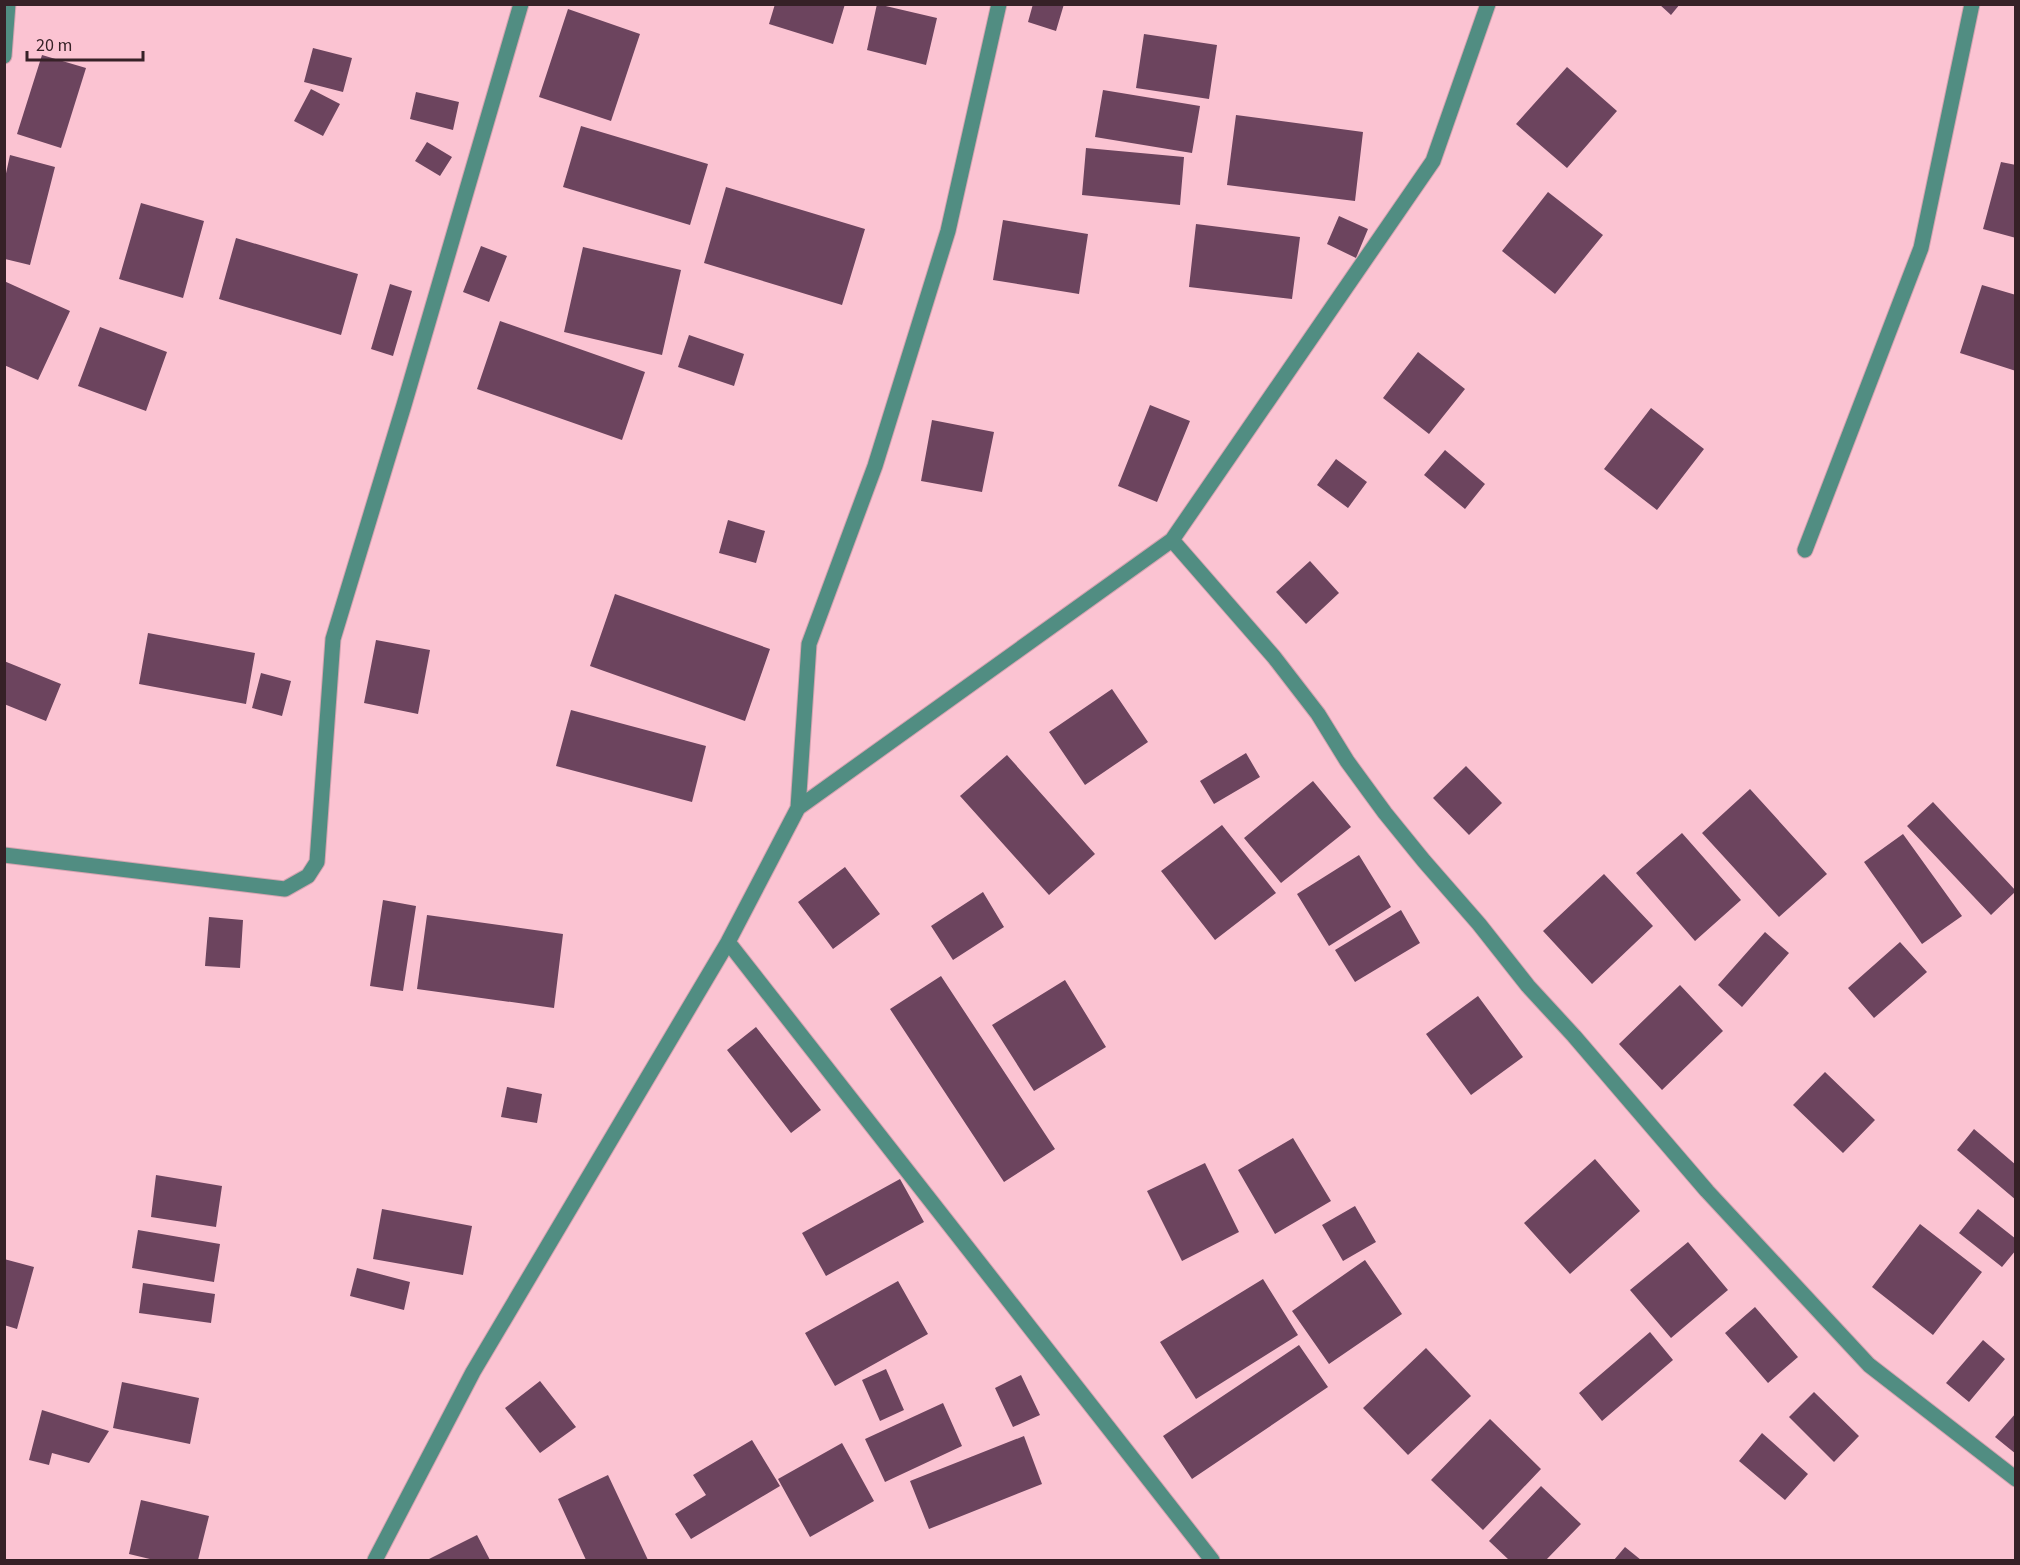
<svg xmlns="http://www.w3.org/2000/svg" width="2020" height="1565" viewBox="0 0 2020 1565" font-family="'Source Sans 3',sans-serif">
  <rect width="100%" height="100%" fill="#fbc3d2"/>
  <path fill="#6c445e" d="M775,4H845L833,44L769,24Z
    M877,4L937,18L926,65L867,50Z
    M1033,4H1064L1056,31L1028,22Z
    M1659,4H1680L1671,15Z
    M568,9L640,34L611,121L539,97Z
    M1144,34L1217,45L1209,99L1136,88Z
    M313,48L352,58L343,92L304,82Z
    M42,55L86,68L61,148L17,134Z
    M1567,67L1617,111L1567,168L1516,124Z
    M311,89L340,104L323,136L294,121Z
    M1103,90L1200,106L1192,153L1095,137Z
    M416,92L459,102L453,130L410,119Z
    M1236,115L1363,132L1355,201L1227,185Z
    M581,126L708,164L690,225L563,187Z
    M427,142L452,157L440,176L415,161Z
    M1086,148L1184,157L1180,205L1082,195Z
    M10,155L55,167L30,265L5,259V178Z
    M2001,162L2016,165V238L1983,229Z
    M726,187L865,229L842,305L704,263Z
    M1548,192L1603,235L1555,294L1502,251Z
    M141,203L204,221L183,298L119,279Z
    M1339,216L1368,229L1356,258L1327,244Z
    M1003,220L1088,234L1079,294L993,280Z
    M1196,224L1300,237L1292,299L1189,287Z
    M236,238L358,274L341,335L219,299Z
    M481,246L507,256L489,302L463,292Z
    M583,247L681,270L662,355L564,332Z
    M4,281L70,311L38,380L4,365Z
    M390,284L412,291L393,356L371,349Z
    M1982,285L2016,295V371L1960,353Z
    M500,321L645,372L622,440L477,389Z
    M100,327L167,352L146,411L78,386Z
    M689,335L744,354L734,386L678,367Z
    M1418,352L1465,389L1429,434L1383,398Z
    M1150,405L1190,421L1157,502L1118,486Z
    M1651,408L1704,449L1657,510L1604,469Z
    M932,420L994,432L982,492L921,481Z
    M1445,450L1485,484L1465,509L1424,475Z
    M1336,459L1367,482L1348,508L1317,485Z
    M728,520L765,531L756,563L719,553Z
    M1310,561L1339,593L1306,624L1276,592Z
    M615,594L770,649L745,721L590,666Z
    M148,633L255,653L246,704L139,684Z
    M376,640L430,650L418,714L364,703Z
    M4,661L61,684L46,721L4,704Z
    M261,673L291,681L282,716L252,708Z
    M1112,689L1148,742L1085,785L1049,732Z
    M571,710L706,746L692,802L556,766Z
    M1246,753L1260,777L1214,804L1200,781Z
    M1007,755L1095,854L1049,895L960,796Z
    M1466,766L1502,803L1469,835L1433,798Z
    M1313,781L1351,827L1281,883L1244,838Z
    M1750,789L1827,874L1779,917L1702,833Z
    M1933,802L2016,891L1991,915L1907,826Z
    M1222,825L1276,893L1215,940L1161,871Z
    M1682,833L1741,900L1695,941L1636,873Z
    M1903,834L1962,916L1922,944L1864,862Z
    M1359,855L1391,907L1329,946L1297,894Z
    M845,867L880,914L833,949L798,902Z
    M1604,874L1653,926L1592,984L1543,931Z
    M983,892L1004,927L953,960L931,926Z
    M383,900L416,906L403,991L370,986Z
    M1401,910L1420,943L1355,982L1335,950Z
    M427,915L563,934L554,1008L417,989Z
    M209,917L243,920L240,968L205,966Z
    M1765,932L1789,953L1742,1007L1718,985Z
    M1900,942L1927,972L1874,1018L1848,988Z
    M941,976L1055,1149L1004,1182L890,1009Z
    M1065,980L1106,1047L1034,1091L992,1025Z
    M1680,985L1723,1031L1662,1090L1619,1044Z
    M1478,996L1523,1057L1471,1095L1426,1034Z
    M756,1027L821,1110L791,1133L727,1050Z
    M1825,1072L1875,1120L1843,1153L1793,1105Z
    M507,1087L542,1094L537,1123L501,1117Z
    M1974,1129L2016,1165V1200L1957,1150Z
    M1293,1138L1331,1201L1275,1234L1238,1170Z
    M1595,1159L1640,1211L1570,1274L1524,1223Z
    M1205,1163L1239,1232L1182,1261L1147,1191Z
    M156,1175L222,1186L216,1227L151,1217Z
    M900,1179L924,1222L826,1276L802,1233Z
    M1355,1206L1376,1242L1343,1261L1322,1225Z
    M382,1209L472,1226L463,1275L373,1259Z
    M1978,1209L2016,1239V1250L2002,1267L1959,1233Z
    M1920,1224L1982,1272L1933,1335L1872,1287Z
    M138,1230L220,1244L214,1282L132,1268Z
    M1688,1242L1728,1290L1671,1338L1630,1290Z
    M4,1259L34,1267L17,1329L4,1325Z
    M1365,1260L1402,1314L1329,1364L1292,1311Z
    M357,1268L410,1282L404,1310L350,1296Z
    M1263,1279L1298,1335L1196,1399L1160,1342Z
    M898,1281L928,1334L835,1386L805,1333Z
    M143,1283L215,1294L211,1323L139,1313Z
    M1755,1307L1798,1357L1768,1383L1725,1333Z
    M1650,1332L1673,1360L1602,1421L1579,1393Z
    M1983,1340L2005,1359L1969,1402L1946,1383Z
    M1299,1345L1328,1387L1192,1479L1163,1436Z
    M1426,1348L1471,1396L1408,1455L1363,1408Z
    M886,1369L904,1410L880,1421L862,1380Z
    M1021,1375L1040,1415L1013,1427L995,1388Z
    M540,1381L576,1427L540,1453L505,1408Z
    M122,1382L199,1398L190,1444L113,1428Z
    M1814,1392L1859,1436L1834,1462L1789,1417Z
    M943,1403L962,1446L885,1482L865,1439Z
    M42,1410L109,1431L89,1463L52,1453L49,1465L29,1460Z
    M2016,1413V1454L1995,1437Z
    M1490,1419L1541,1469L1483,1530L1431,1480Z
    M1762,1433L1808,1474L1785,1500L1739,1461Z
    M1024,1436L1042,1484L929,1529L910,1481Z
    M752,1440L780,1486L691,1539L675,1514L706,1495L693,1475Z
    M842,1443L874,1501L810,1537L778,1479Z
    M608,1475L648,1560H586L558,1499Z
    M1541,1486L1581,1524L1546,1560H1509L1489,1541Z
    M141,1500L209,1516L198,1560H154L129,1554Z
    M477,1535L490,1560H427Z
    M1625,1547L1641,1560H1614Z"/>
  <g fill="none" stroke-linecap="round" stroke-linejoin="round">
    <defs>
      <path id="minor" d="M4,56L8,4
        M1172,540L1274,657L1318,714L1347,761L1385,813L1424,861L1479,924L1528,986L1574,1036L1707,1191L1869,1365L2016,1479
        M1805,550L1921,248L1972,4
        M798,808L809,644L875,466L948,231L999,4
        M4,855L285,889L308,876L317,862L333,639L404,405L521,4
        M728,942L1212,1560
        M375,1560L473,1372L728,942L798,808L1172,540L1433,161L1488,4"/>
    </defs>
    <use href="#minor" stroke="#d4a3b0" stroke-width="17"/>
    <use href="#minor" stroke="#518d82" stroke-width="15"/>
  </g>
  <rect width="2020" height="1565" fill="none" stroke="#362127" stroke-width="12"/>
  <path d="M27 51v9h116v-9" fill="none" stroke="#362127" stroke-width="3"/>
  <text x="36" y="51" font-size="18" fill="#362127" stroke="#fbc3d2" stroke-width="4.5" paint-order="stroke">20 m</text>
</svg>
